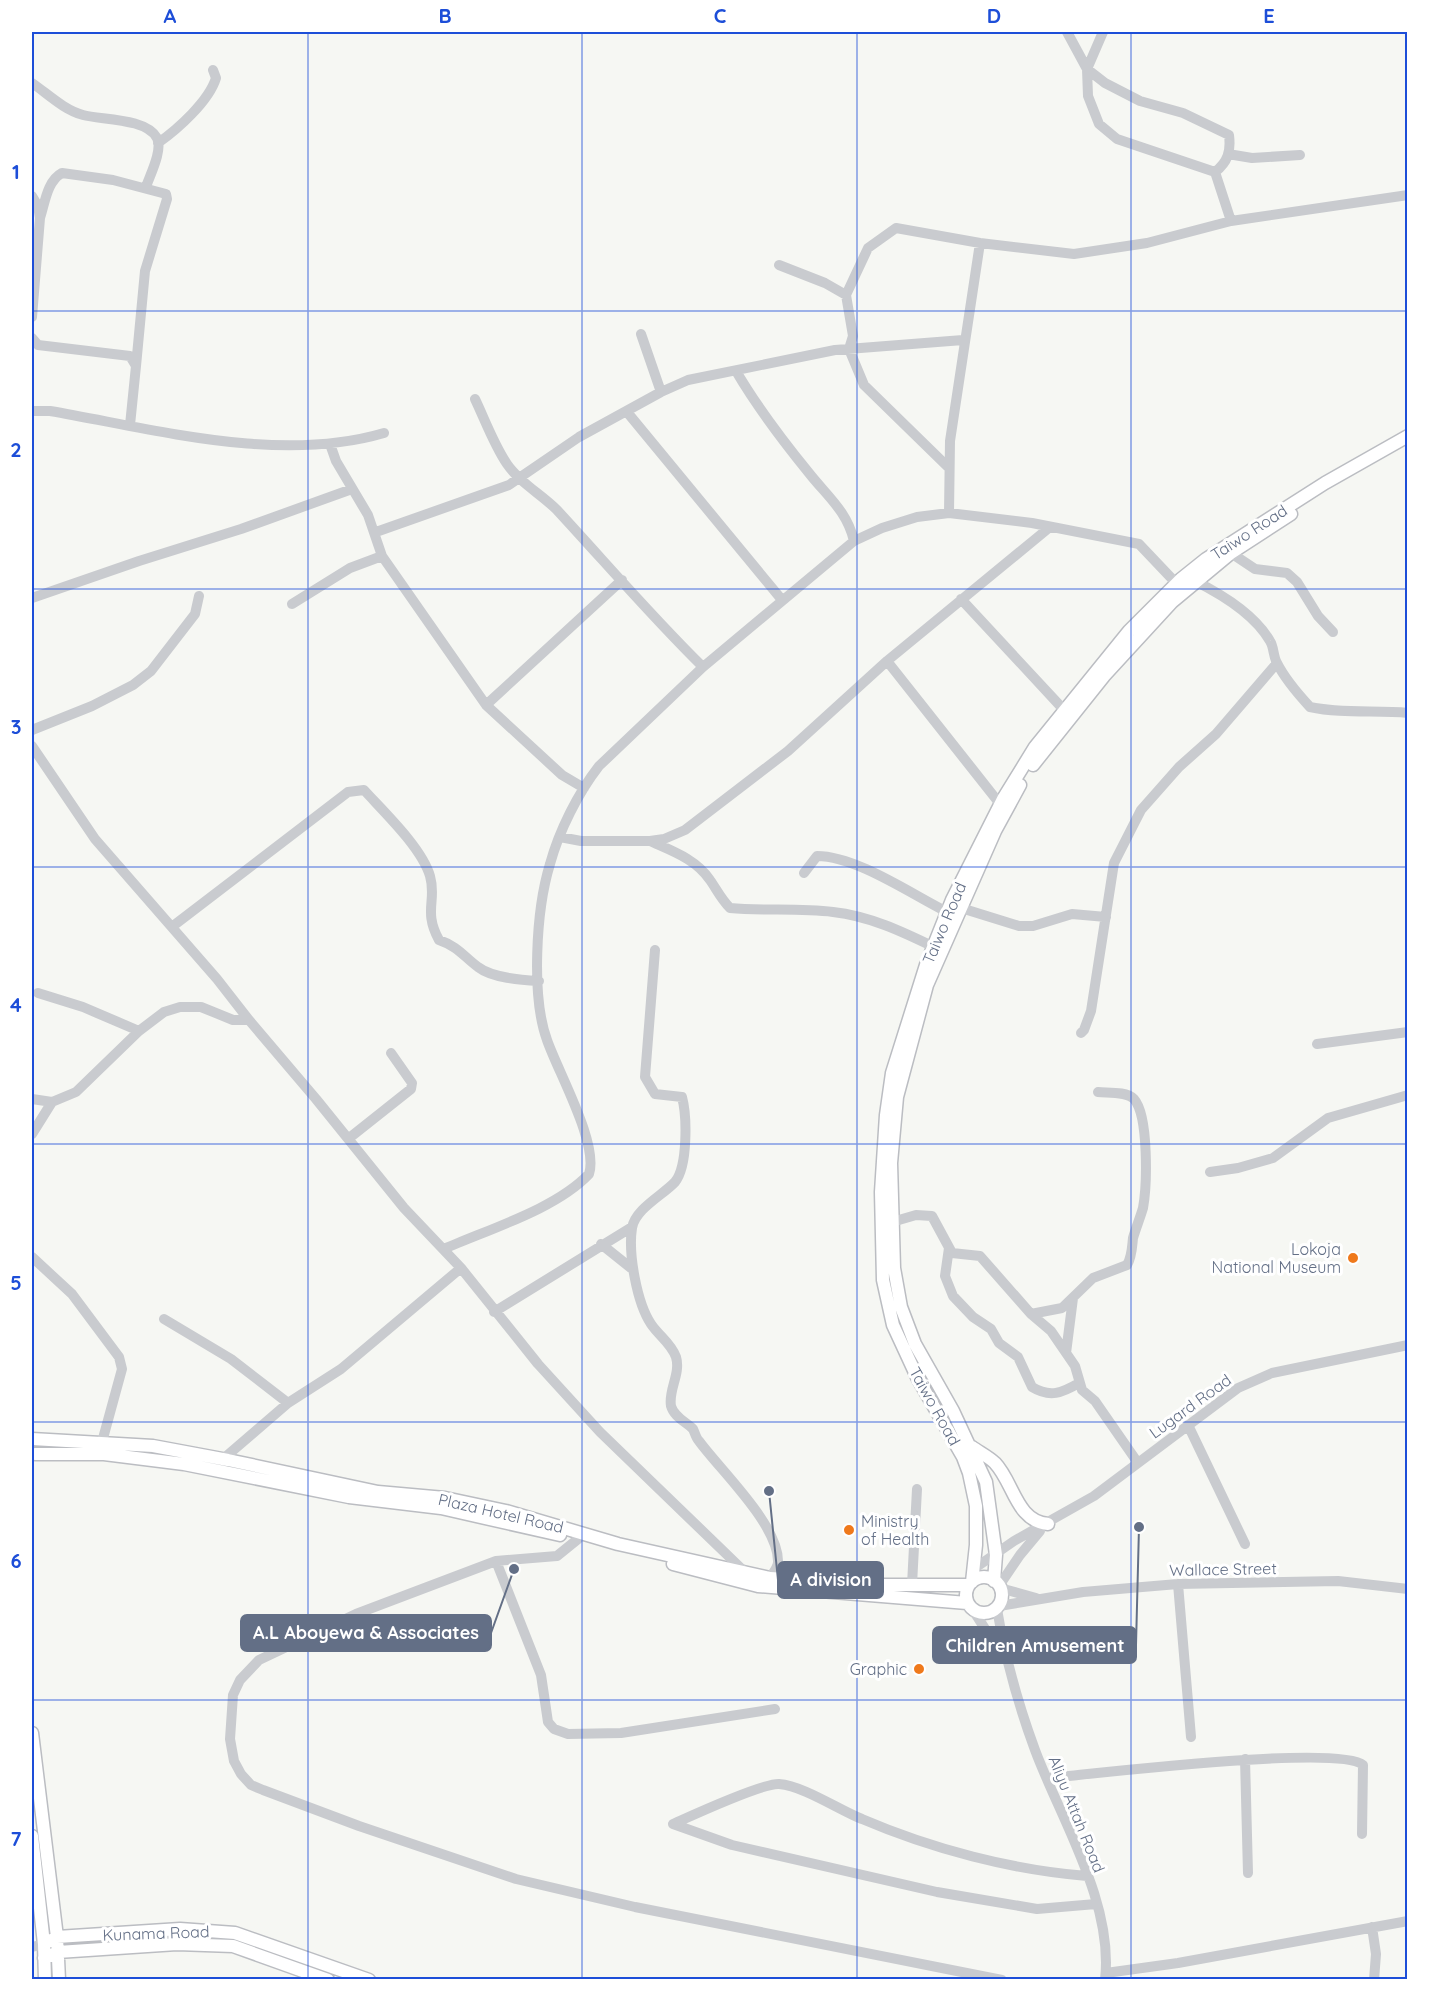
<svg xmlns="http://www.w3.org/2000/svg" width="1439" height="2011" viewBox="0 0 1439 2011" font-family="Quicksand,sans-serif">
  <rect width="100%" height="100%" fill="#f6f7f3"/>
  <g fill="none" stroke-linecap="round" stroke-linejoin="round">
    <defs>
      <path id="major" d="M1033,765L1104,676L1172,602L1231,553L1291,514
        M32,1439L153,1446L228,1460L378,1492L445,1498L506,1511L618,1544L770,1578L884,1585H969
        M972,1447C979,1452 989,1457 995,1463C1014,1483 1016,1521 1048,1524
        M35,1454H104L184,1464L349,1497L441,1508L560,1535
        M673,1564L758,1586L967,1603
        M966 1595a18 18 0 1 1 36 0a18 18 0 1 1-36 0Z
        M994,1581L996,1555L986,1482L953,1411L915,1344L901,1307L894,1268L891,1163L897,1097L927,985L995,831L1020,785
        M972,1582L976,1545V1506L969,1473L963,1457L918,1379L893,1325L883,1280L881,1192L886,1115L892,1073L926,965L952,900L1003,799L1035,747L1129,631L1181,579L1206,559L1325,483L1408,436
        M32,1733L57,1937L59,1980
        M32,1836L44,1944L45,1980
        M44,1944L57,1937L180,1929L235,1933L369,1980
        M44,1958L58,1952L177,1944L233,1946L328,1980"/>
    </defs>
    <use href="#major" stroke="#bbbdc2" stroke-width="15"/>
    <path stroke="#c9cbcf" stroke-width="10" d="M1067,32L1087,69L1105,83L1140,101L1183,113L1229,135C1231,151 1228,162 1215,172
      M1103,32L1087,69L1088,96L1099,124L1117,139L1215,172L1231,221
      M32,83C48,94 64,110 83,115C102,120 146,118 157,138C163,150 150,175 146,187
      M158,143C178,129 209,101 216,78L213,70
      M1228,154L1252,158L1300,155
      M32,196L38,206L40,218L32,317
      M40,218C45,203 47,181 62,173L113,180L166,194L167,199L145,271L136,366
      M779,265L825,283L846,295L868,248L896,228L980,243L1074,254L1147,243L1231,221L1408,195
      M846,295L853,336L849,349L864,385L949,468
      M641,334L661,392
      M32,338L38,345L130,356L136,366L130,425
      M736,371C757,407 783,441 809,473C827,496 847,511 854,541
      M475,399C485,420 494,445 507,464C520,483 541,494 557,510C606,563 652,617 703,667
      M32,411H50C155,429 279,464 384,433
      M627,412L782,600
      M330,444L336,461L368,515L382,556L486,705L562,775L584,788
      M949,513L950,441L980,243
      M376,532L509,485L579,437L661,392L688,380L835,350L963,340
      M1231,553L1255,569L1287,573L1297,582L1318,616L1333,632
      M1195,581C1221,594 1255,615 1270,641C1274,647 1273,656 1277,663C1285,679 1298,694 1310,707C1341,714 1376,710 1408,713
      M32,598L139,561L241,529L352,489
      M961,599L1064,710
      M292,604L350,568L382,556
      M887,661L1000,804
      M486,705L622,580
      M32,730L92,706L133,685L151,671L195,614L199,596
      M32,746L95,839L217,979L249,1020L316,1099L404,1208L461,1268L538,1364L600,1432L748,1575
      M560,837L581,841H650L664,839L685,830L788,751L887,661L1050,527
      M650,841C672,851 696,859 710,880C717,890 721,899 730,908C764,911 799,908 833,912C869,916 901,931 934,947
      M804,873L817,856C856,856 911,894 947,912
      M961,908L1019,926H1033L1072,914L1106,917
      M173,926L348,792L364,790C384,812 422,848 430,876C437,900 423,911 439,940C459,947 463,956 478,967C492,978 521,980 539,981
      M655,950L645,1077L655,1094L682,1097C687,1116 688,1166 675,1182C663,1195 635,1209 632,1228C628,1254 637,1303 651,1324C659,1336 671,1343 676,1357C681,1374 668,1390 671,1406C674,1417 686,1422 693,1429C695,1433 696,1438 699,1441C720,1470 779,1525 778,1562C778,1567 773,1573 770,1578
      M38,993L83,1007L139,1031
      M1081,1033L1084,1030L1091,1011L1114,863L1141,810L1179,767L1216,734L1277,663
      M1317,1044L1408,1032
      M32,1099L52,1102L76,1092L139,1031L164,1012L180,1007H201L233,1020H249
      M32,1134L52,1102
      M348,1139L411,1089L412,1083L391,1053
      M1210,1172L1238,1168L1273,1158L1328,1118L1408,1095
      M892,1222L916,1215L932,1216L952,1253L980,1256L1031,1314L1051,1331L1075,1366L1082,1390L1095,1401L1138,1463
      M601,1244L631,1268
      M949,1248L945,1276L953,1296L973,1317L991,1329L999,1343L1018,1357L1032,1387C1050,1398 1062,1393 1079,1383
      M444,1249C489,1229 556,1209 589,1174C599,1144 558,1072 547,1040C531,996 536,910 550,864C559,831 578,793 599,766L703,667L854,541L882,528L917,517L949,513L1032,523L1139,544L1176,583
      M32,1257L72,1294L119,1357L122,1369L102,1442
      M494,1312L632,1227
      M1031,1314L1062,1308L1093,1278L1127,1265C1132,1257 1132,1247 1133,1238C1136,1228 1140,1218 1143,1208C1147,1186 1149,1116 1134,1099C1126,1091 1108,1093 1098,1092
      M164,1319L231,1359L288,1403
      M1066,1353L1073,1298
      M1188,1425L1245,1544
      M223,1459L288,1403L341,1369L461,1268
      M578,1539L557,1556L496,1561L356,1614L259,1660L240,1680L233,1695L230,1739L234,1761L241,1774L251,1785L263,1790L359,1826L516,1879L635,1907L1002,1980
      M496,1561L541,1675L548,1722L554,1729L568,1734L621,1733L775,1709
      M975,1568L1014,1541L1094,1496L1238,1388L1272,1373L1408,1345
      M1178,1584L1191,1737
      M912,1585L917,1489
      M999,1586L1020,1555L1040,1531
      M1000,1588L1036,1598
      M999,1606L1083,1592L1178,1584L1338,1581L1408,1589
      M997,1609C1005,1657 1018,1704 1035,1750C1061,1820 1114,1903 1105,1980
      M973,1610L1003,1657
      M1245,1759L1248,1873
      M1048,1778C1093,1774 1339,1744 1363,1765L1362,1834
      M673,1824C691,1816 762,1783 779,1784C804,1786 839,1810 862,1819C932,1849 1012,1870 1087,1876
      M673,1824L732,1845L937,1892L1037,1909L1096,1904
      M1372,1927L1376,1954L1374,1980
      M32,1947L44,1944
      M1106,1973L1178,1963L1408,1921"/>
    <use href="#major" stroke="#fff" stroke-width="12"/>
  </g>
  <path fill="none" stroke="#1d4ed8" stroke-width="1.5" stroke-opacity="0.55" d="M308,32V1980M582,32V1980M857,32V1980M1131,32V1980M32,311H1408M32,589H1408M32,867H1408M32,1144H1408M32,1422H1408M32,1700H1408"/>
  <g fill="#ef791b" stroke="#fff" stroke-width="2">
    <circle cx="1353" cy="1258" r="6"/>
    <circle cx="849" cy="1530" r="6"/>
    <circle cx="919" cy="1669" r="6"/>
  </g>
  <g text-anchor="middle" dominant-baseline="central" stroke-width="6" stroke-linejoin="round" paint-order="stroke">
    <g font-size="16" fill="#636f86" stroke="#fff">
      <text transform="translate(1249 532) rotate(-33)">Taiwo Road</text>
      <text transform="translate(944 923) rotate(-67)">Taiwo Road</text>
      <text transform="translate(935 1406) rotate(61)">Taiwo Road</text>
      <text transform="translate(1190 1406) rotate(-36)">Lugard Road</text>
      <text transform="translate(501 1513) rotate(13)">Plaza Hotel Road</text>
      <text transform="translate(1223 1569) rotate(-1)">Wallace Street</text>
      <text transform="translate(1077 1814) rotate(68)">Aliyu Attah Road</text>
      <text transform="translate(156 1933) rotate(-2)">Kunama Road</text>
    </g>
    <g font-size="16" fill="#636f86" stroke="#fff" text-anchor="end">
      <text x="1341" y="1249">Lokoja<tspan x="1341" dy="18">National Museum</tspan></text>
      <text x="861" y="1521" text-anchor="start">Ministry<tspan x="861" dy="18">of Health</tspan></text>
      <text x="907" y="1669">Graphic</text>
    </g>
  </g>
  <path fill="none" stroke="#636f86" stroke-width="2" d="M769 1491L778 1580M514 1569L491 1633M1139 1527L1136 1645"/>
  <g fill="#636f86" stroke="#fff" stroke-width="2">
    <circle cx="769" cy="1491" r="6"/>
    <circle cx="514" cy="1569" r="6"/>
    <circle cx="1139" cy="1527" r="6"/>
  </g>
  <g fill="#636f86" stroke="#636f86" stroke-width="2">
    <rect x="778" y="1562" width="105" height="36" rx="6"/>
    <rect x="241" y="1615" width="250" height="36" rx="6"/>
    <rect x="933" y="1627" width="203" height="36" rx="6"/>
  </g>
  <g font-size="18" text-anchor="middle" font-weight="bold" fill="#fff">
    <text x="831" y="1586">A division</text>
    <text x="366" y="1639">A.L Aboyewa &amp; Associates</text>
    <text x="1035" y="1652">Children Amusement</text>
  </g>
  <rect width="1439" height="2011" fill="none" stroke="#ffffff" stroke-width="66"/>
  <rect x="33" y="33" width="1373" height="1945" fill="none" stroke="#1d4ed8" stroke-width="2"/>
  <g font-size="20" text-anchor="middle" font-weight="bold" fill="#1d4ed8">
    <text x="170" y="23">A</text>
    <text x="445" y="23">B</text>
    <text x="720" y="23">C</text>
    <text x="994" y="23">D</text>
    <text x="1269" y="23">E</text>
    <text x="16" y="179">1</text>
    <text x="16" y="457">2</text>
    <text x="16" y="734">3</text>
    <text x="16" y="1012">4</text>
    <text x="16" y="1290">5</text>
    <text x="16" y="1568">6</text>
    <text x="16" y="1846">7</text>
  </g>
</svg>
